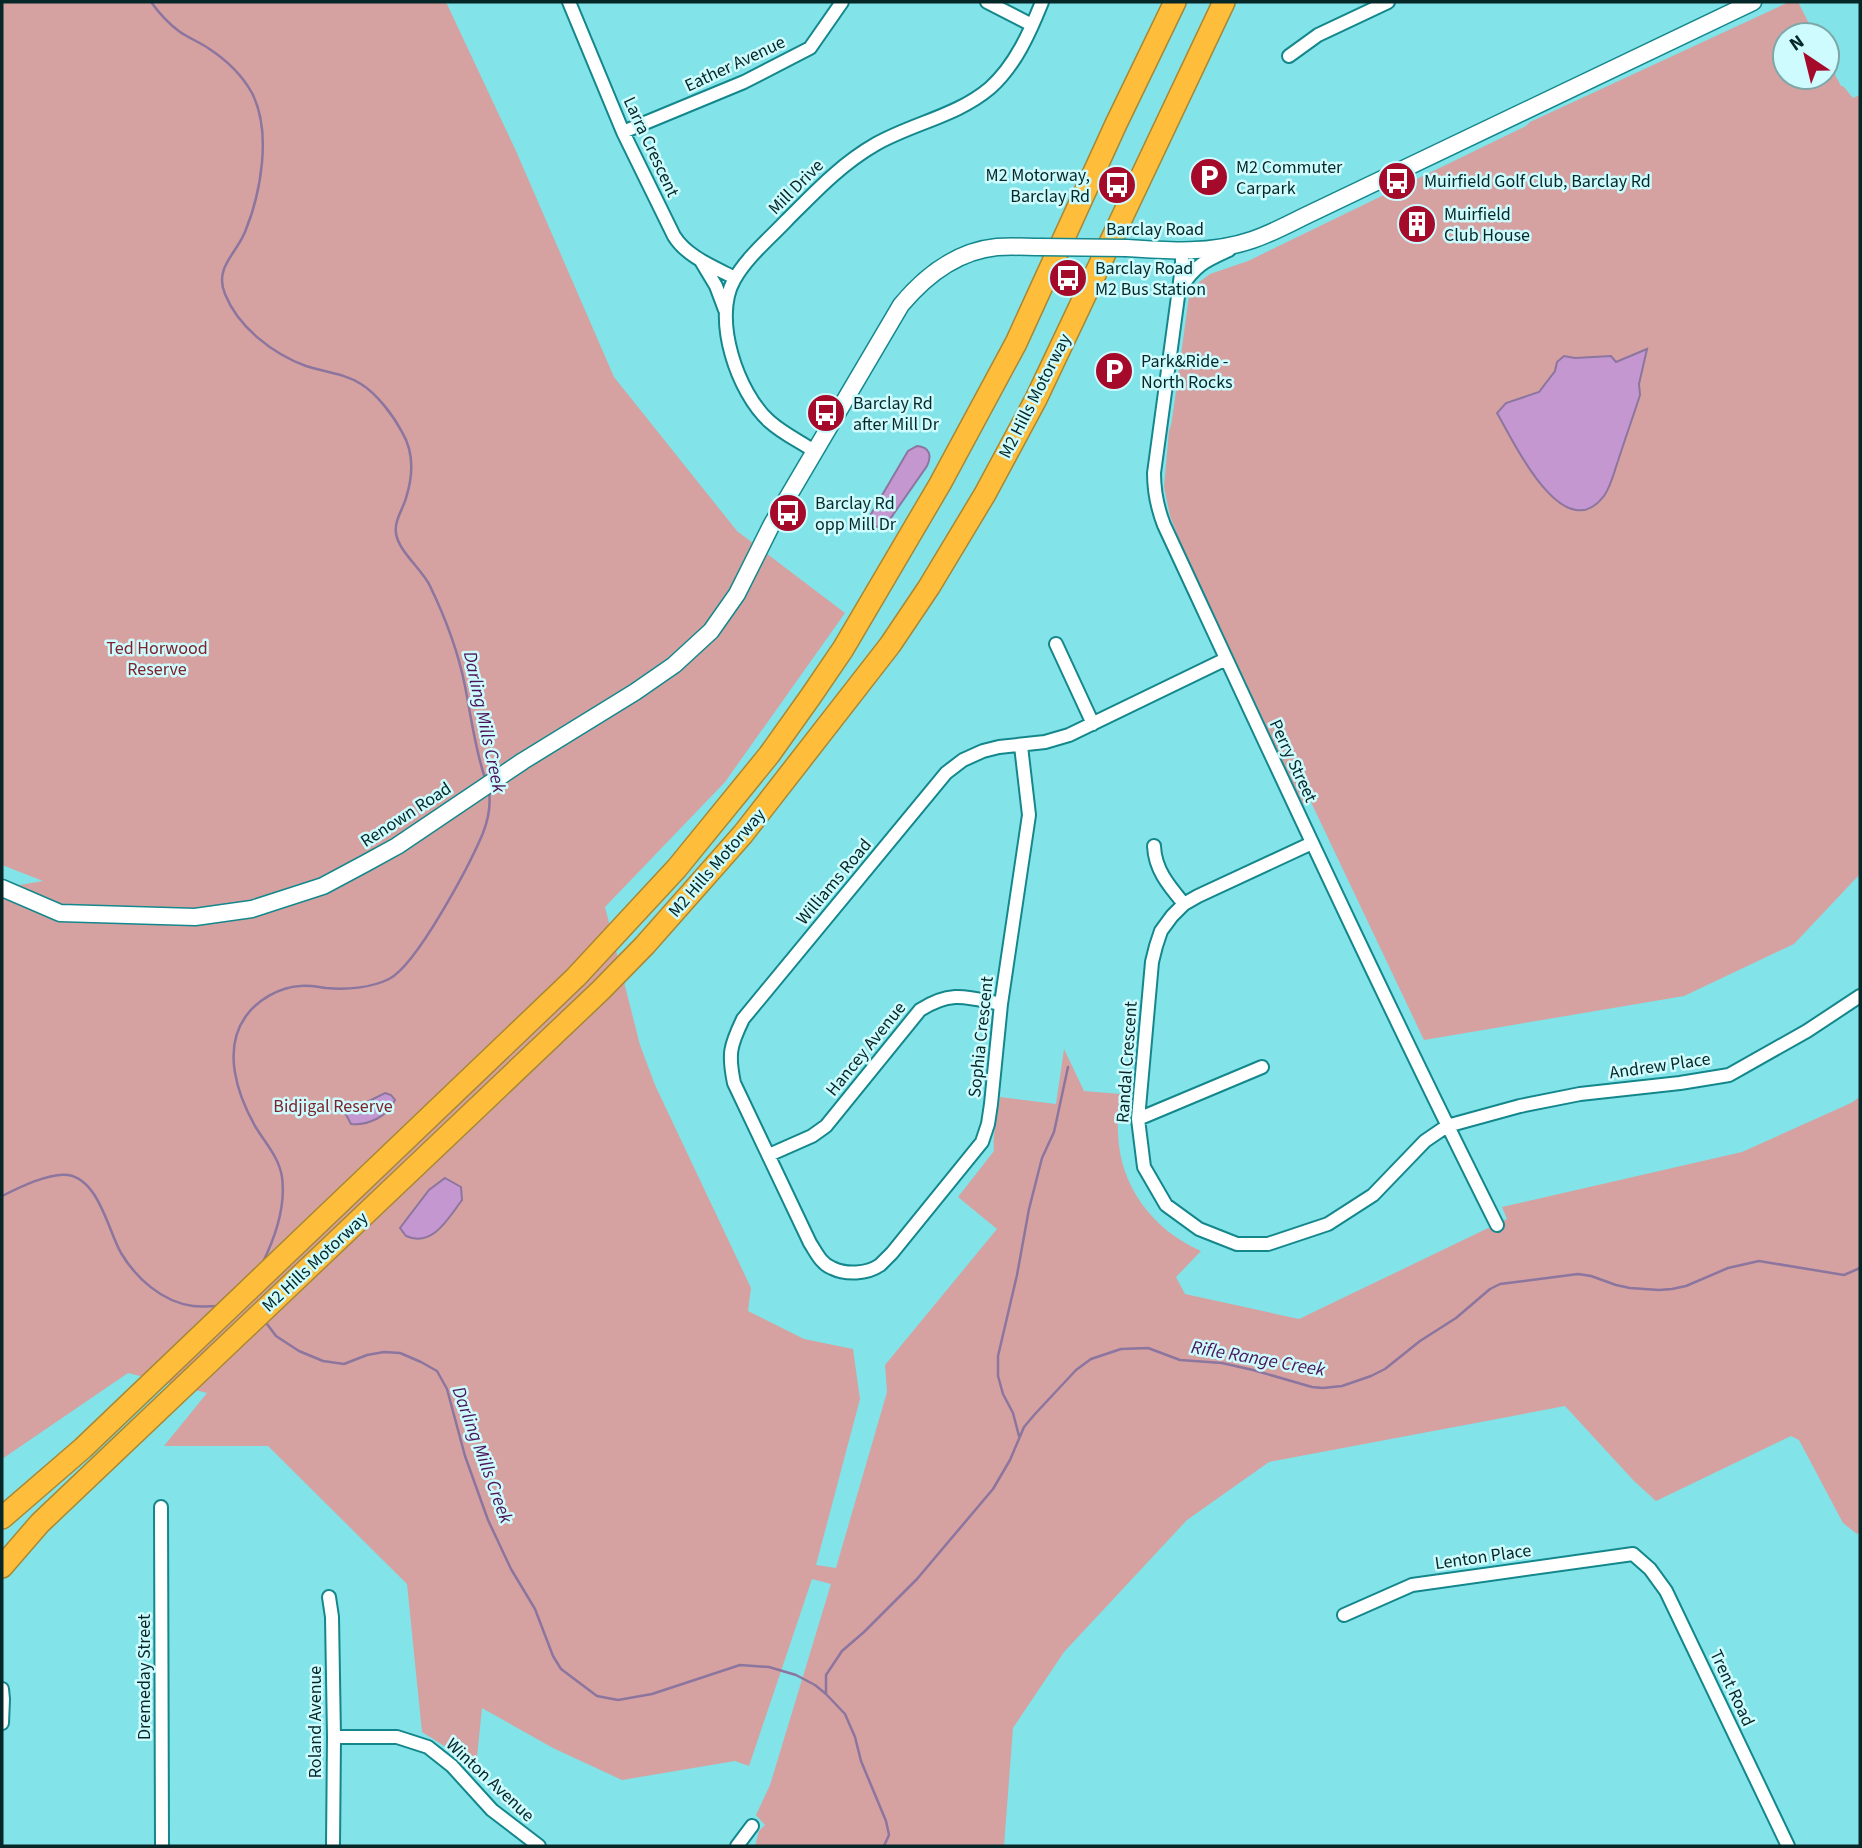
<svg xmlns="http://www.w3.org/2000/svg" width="1862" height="1848" viewBox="0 0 1862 1848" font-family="'Source Sans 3',sans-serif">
  <rect width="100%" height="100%" fill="#82e3e9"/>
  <path fill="#d5a2a1" d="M2,2H446L516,151L614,377L737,531L845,613L725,782L605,907L640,1045L655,1085L751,1288L748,1311L804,1339L853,1349L860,1399L816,1565L836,1568L887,1392L885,1365L997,1229L958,1197L994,1151C992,1133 998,1115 1000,1097L1056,1104L1064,1049L1084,1091L1121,1094C1120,1107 1117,1119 1118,1132C1119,1186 1153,1230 1201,1251L1176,1277L1185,1294L1299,1319L1507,1219L1502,1207L1742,1152L1851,1103L1860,1097V1532L1857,1534L1843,1523L1799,1440L1791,1436L1656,1501L1634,1481L1565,1406L1269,1462L1187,1520L1064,1652L1013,1728L1004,1846H755L759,1831L765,1825L756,1815L770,1785L831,1584L812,1579L749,1766L735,1761L622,1780L553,1748L482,1708L475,1776L454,1752L422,1732L407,1584L268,1446H164L207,1393L128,1373L2,1459V888L43,881L2,865Z
    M1789,2H1798L1815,35H1785V77H1827V59L1841,86H1843L1853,98L1860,95V874L1794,944L1684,996L1424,1040L1310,800L1303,804L1184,552L1170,516L1164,487L1169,431L1171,425L1173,413L1190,289L1210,274L1248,261L1526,126L1530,122Z"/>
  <path fill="#c597d0" stroke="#8c759e" stroke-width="2" d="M1647,349L1639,384L1640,395C1633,417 1625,439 1618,461C1614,472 1611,486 1604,496C1563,549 1513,440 1497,413L1506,403L1539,392L1555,371L1557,362L1564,356L1575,358L1611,356L1616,362Z
    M917,446C930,447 932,456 927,466L890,519L883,526L876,527L870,521L871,514L908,451Z
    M385,1093L391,1095L395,1100C389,1116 367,1126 351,1124L343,1109L365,1103Z
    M445,1178L461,1187L462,1200C449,1217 433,1248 406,1236L400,1228L429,1190Z"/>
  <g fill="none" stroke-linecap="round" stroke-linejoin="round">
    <path stroke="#8c759e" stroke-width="2.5" d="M151,2C159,13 169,24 180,32C189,38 199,42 208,48C225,59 242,75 252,93C272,132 261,193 245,232C236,254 214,268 225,294C238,327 273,354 306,366C324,372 344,373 361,384C377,394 393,415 402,432C414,452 413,476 406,498C403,509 394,521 396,533C398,551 422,569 430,586C445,617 458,651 465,686C471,716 475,749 485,778
      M2,1196C18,1188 50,1172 68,1175C99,1180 108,1230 121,1253C136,1278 162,1302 193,1306C201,1307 211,1306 220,1306
      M262,1264C275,1238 286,1206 282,1177C279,1157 265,1143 255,1126C237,1094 222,1049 246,1016C257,1000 280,987 300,986C309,985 318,987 326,988C346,990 371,988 389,979C417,965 470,864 483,833C488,820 491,806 489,792
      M264,1320L276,1336L299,1351L323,1361L344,1364L367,1355L384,1352L400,1353L421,1362L437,1371L447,1389L465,1456L488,1520L511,1569L535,1609L553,1656L561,1669L597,1696L618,1700L652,1694L740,1665L769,1667L796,1675L815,1685L826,1694L845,1714L855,1737L861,1761L886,1821L889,1835L884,1846
      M1019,1436L1013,1413L1003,1394L998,1376V1356L1017,1275L1029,1209L1042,1158L1054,1132L1068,1067
      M826,1694V1675L842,1651L864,1632L917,1579L993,1489L1010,1460L1024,1427L1035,1414L1076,1370L1091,1359L1121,1349L1148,1348L1180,1360L1222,1363L1253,1370L1312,1387L1323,1388L1342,1386L1371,1376L1385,1369L1420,1341L1456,1318L1490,1289L1500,1284L1578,1274L1591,1276L1616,1285L1630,1288L1659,1290L1672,1289L1686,1286L1728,1268L1759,1261L1844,1275L1860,1268"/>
    <defs>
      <path id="street" d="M569,2L623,132L674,236C687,257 714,267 735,278
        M987,2L1032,25
        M1289,56L1318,35L1388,2
        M623,132L744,82L810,48L842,2
        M1182,251V267L1154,473C1154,492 1157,507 1164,525C1273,759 1381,994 1497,1225
        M701,261L716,286L725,310
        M1181,287C1197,264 1205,261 1229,250
        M814,451C799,441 782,433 769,421C738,393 712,319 734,280C747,257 769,239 787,220C815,192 841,164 876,144C913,123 957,116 990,88C1015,66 1030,32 1042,2
        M1056,644L1093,724
        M1021,746L1029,815L1001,1004L991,1104L988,1124L982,1142L892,1253C888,1257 884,1261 880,1265C867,1274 846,1275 832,1268C821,1264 816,1252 810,1243L734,1083C728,1054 730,1046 743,1019L946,773L963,760L983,751L999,747L1045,742L1069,735L1226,659
        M1312,843L1198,896L1184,904L1172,916L1161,931L1156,946L1152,962L1138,1119L1144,1167L1166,1205L1199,1229L1237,1244H1268L1328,1224L1373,1195L1425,1141L1447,1126L1520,1106L1580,1094L1680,1083L1729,1075L1807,1031L1860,996
        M1154,846C1155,870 1169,886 1184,904
        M1138,1119L1262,1067
        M769,1155L812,1136L826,1126L920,1010C951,990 967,997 1001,1004
        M161,1507L162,1846
        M329,1597L332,1617L334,1737L333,1846
        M1344,1615L1412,1585L1633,1554L1650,1569L1666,1591L1788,1846
        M2,1689L3,1699L2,1723
        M334,1737H397L428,1747L452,1766L492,1810L539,1846
        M737,1846L752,1826"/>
      <path id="secondary" d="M1126,248C1169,251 1211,254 1252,240C1270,234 1287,225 1303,217L1753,2
        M2,888L60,913L195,917L252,909L323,886L366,863L397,846L523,761L635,692L674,665L711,631L737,594L772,524L901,305C926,275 957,251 997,247C1012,246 1027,247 1041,247"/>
      <path id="highway" d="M2,1518L83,1448L576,977L677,868L769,755L811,696L843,649L940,484L1016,343L1116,124L1175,2
        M2,1567L40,1523L601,990L645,945L743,834L890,645L929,587L985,494L1036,399L1224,2"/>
    </defs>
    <use href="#street" stroke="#14878c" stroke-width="16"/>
    <use href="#secondary" stroke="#14878c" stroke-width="19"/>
    <use href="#highway" stroke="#a78834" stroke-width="24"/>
    <use href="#street" stroke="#fff" stroke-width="12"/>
    <use href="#secondary" stroke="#fff" stroke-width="16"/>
    <use href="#highway" stroke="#febd3b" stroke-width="21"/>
    <defs>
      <path id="secondary-bridge" d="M1041,247L1126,248"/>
    </defs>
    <use href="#secondary-bridge" stroke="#14878c" stroke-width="19" stroke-linecap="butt"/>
    <use href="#secondary-bridge" stroke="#fff" stroke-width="16"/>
  </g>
  <defs>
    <symbol id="parking-disc" viewBox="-11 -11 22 22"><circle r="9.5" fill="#a50a2b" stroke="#cefcfe"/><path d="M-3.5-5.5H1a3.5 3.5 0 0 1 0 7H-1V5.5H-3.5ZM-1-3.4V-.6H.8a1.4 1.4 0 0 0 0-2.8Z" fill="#fff"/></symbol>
    <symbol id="bus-disc" viewBox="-11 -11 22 22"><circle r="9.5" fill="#a50a2b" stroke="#cefcfe"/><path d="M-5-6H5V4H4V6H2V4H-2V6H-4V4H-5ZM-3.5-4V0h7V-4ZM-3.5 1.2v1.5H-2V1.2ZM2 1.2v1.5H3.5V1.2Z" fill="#fff"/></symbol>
    <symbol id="building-disc" viewBox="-11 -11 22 22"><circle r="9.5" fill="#a50a2b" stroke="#cefcfe"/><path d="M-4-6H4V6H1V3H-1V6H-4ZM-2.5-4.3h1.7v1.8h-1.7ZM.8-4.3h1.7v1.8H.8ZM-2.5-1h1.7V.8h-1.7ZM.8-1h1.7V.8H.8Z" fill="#fff"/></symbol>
  </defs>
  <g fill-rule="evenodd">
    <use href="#parking-disc" x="1187" y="155" width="44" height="44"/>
    <use href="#bus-disc" x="1375" y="159" width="44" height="44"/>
    <use href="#bus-disc" x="1095" y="163" width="44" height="44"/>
    <use href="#building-disc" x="1395" y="202" width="44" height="44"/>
    <use href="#bus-disc" x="1046" y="256" width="44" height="44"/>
    <use href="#parking-disc" x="1092" y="349" width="44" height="44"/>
    <use href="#bus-disc" x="804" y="391" width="44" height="44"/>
    <use href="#bus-disc" x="766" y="491" width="44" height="44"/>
  </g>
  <g text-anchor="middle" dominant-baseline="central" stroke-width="5" stroke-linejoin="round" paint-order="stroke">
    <g font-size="18" fill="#062728" stroke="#cefcfe">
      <text transform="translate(735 64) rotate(-25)">Eather Avenue</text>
      <text transform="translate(651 147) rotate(65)">Larra Crescent</text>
      <text transform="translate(796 187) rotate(-45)">Mill Drive</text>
      <text x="1155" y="229">Barclay Road</text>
      <text transform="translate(1035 396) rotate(-63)">M2 Hills Motorway</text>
      <text transform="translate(1293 761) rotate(65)">Perry Street</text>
      <text transform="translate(406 815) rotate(-33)">Renown Road</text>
      <text transform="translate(717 863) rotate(-49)">M2 Hills Motorway</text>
      <text transform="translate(834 882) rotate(-50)">Williams Road</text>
      <text transform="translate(981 1037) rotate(-84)">Sophia Crescent</text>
      <text transform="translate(866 1049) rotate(-51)">Hancey Avenue</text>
      <text transform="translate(1127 1062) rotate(-86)">Randal Crescent</text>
      <text transform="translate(1660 1066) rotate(-8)">Andrew Place</text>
      <text transform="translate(315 1262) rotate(-43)">M2 Hills Motorway</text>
      <text transform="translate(1483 1557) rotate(-8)">Lenton Place</text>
      <text transform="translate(144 1677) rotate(-90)">Dremeday Street</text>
      <text transform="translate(1732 1688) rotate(65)">Trent Road</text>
      <text transform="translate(315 1722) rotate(-90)">Roland Avenue</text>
      <text transform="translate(490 1780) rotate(43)">Winton Avenue</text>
    </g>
    <g font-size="18" fill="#062728" stroke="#cefcfe" text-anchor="start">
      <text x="1236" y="167">M2 Commuter<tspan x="1236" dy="21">Carpark</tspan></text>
      <text x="1090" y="175" text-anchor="end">M2 Motorway,<tspan x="1090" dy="21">Barclay Rd</tspan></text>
      <text x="1424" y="181">Muirfield Golf Club, Barclay Rd</text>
      <text x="1444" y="214">Muirfield<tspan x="1444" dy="21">Club House</tspan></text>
      <text x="1095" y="268">Barclay Road<tspan x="1095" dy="21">M2 Bus Station</tspan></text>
      <text x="1141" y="361">Park&amp;Ride -<tspan x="1141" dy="21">North Rocks</tspan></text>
      <text x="853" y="403">Barclay Rd<tspan x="853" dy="21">after Mill Dr</tspan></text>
      <text x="815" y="503">Barclay Rd<tspan x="815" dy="21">opp Mill Dr</tspan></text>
    </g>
    <g font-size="18" fill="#7e232b" stroke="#cefcfe">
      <text x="157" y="648">Ted Horwood<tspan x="157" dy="21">Reserve</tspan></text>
      <text x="333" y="1106">Bidjigal Reserve</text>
    </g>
    <g font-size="19" font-style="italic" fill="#4c1458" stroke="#cefcfe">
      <text transform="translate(484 722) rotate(78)">Darling Mills Creek</text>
      <text transform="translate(1258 1359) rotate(10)">Rifle Range Creek</text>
      <text transform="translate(482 1455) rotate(70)">Darling Mills Creek</text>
    </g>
  </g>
  <rect width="1862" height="1848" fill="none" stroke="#062728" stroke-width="7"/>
  <g transform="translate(1806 56) rotate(325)"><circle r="33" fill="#cefcfe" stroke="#7ea7a8" stroke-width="2"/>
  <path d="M0-5L12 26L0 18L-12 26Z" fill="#a50a2b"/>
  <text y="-10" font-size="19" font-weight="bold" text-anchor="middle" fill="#062728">N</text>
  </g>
</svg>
